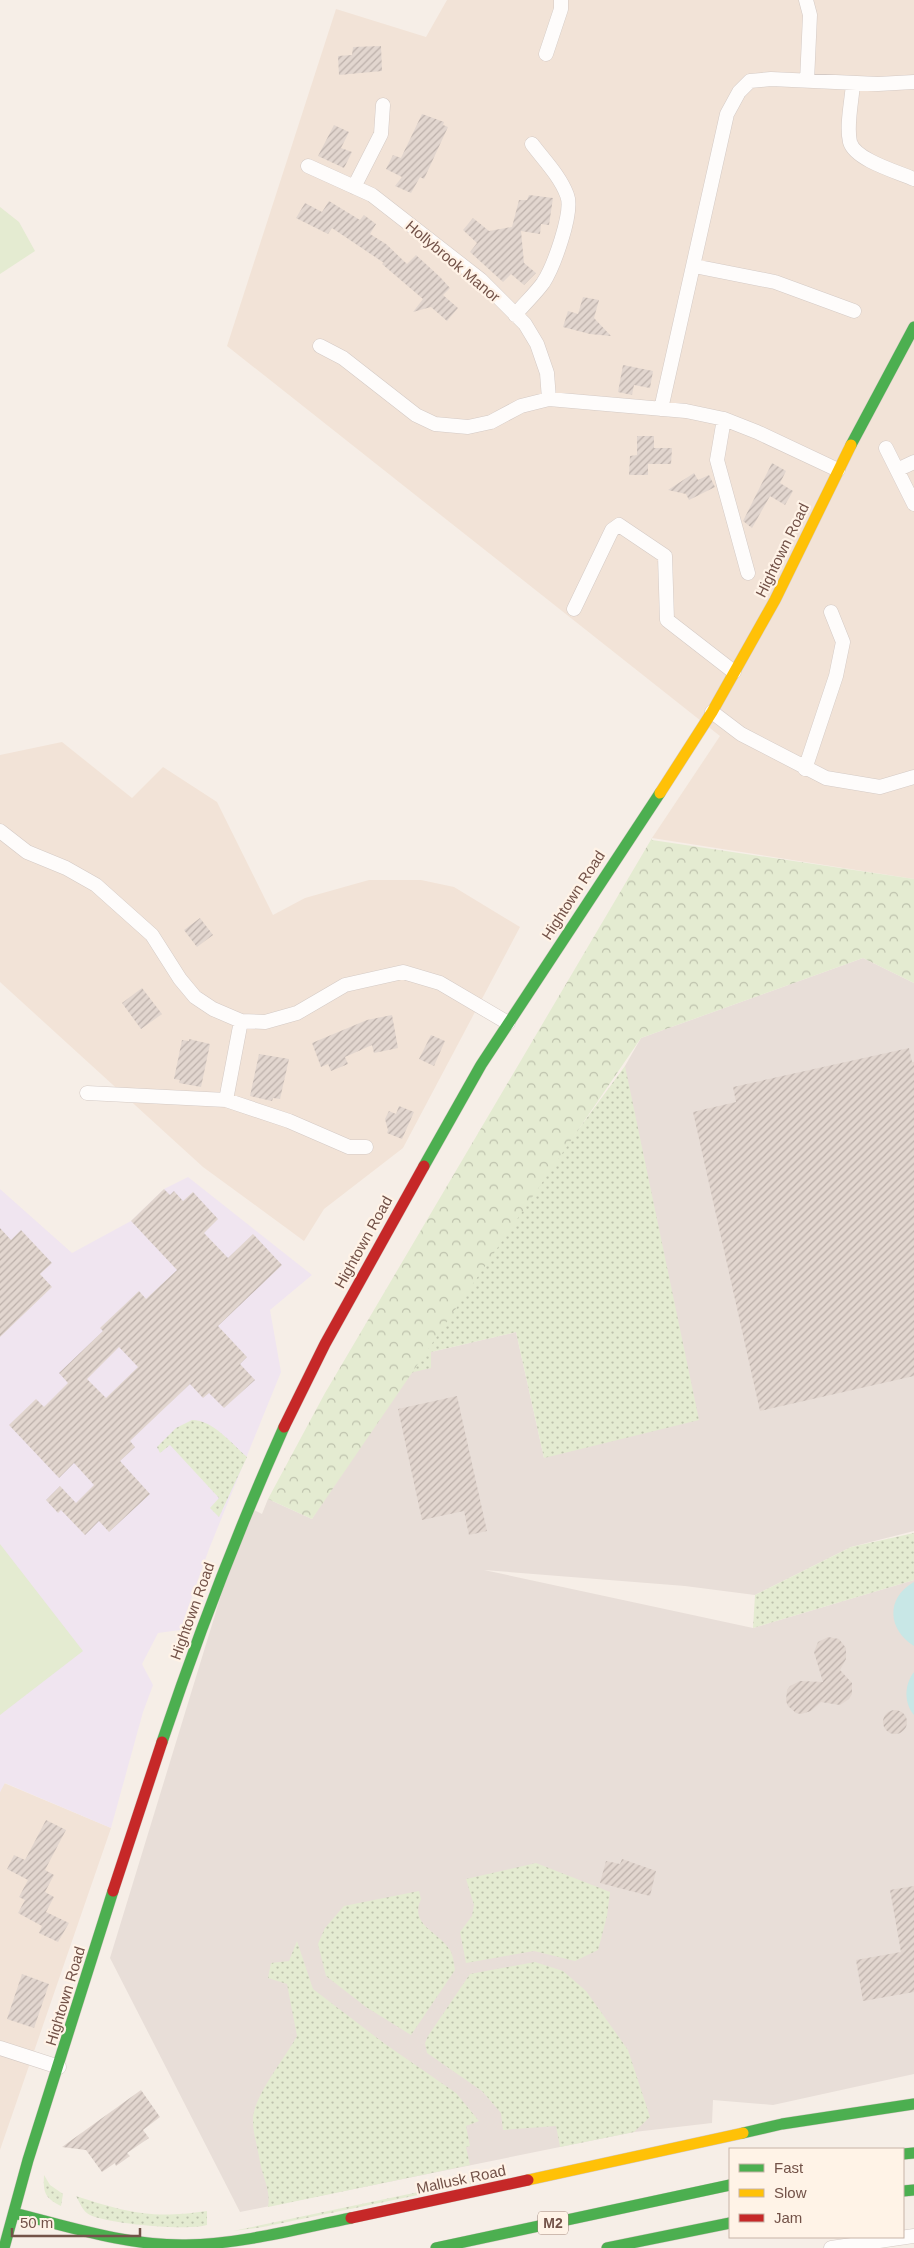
<svg xmlns="http://www.w3.org/2000/svg" width="914" height="2248" viewBox="0 0 914 2248" font-family="Helvetica,sans-serif">
  <defs>
    <pattern id="grass-dots" width="8" height="8" patternUnits="userSpaceOnUse" patternTransform="scale(1.25)"><rect width="8" height="8" fill="#e4ebd1"/><path d="M2 2h.1M6 6h.1" fill="none" stroke="#bdc1ac" stroke-width="1.8" stroke-linecap="round"/></pattern>
    <pattern id="forest-crowns" width="20" height="18" patternUnits="userSpaceOnUse" patternTransform="scale(1.25)"><rect width="20" height="18" fill="#e4ebd1"/><path d="M2 6a3 3 0 1 1 6 0M12 15a3 3 0 1 1 6 0" fill="none" stroke="#bdc1ac"/></pattern>
    <pattern id="building-hatch" width="6" height="6" patternUnits="userSpaceOnUse" patternTransform="scale(1.25)"><rect width="6" height="6" fill="#e2d6cf"/><path d="M-1 1l2-2M0 6l6-6M5 7l2-2" fill="none" stroke="#bcb0aa"/></pattern>
  </defs>
  <rect width="100%" height="100%" fill="#f6eee7"/>
  <path fill="#f2e3d7" d="M447,0H914V879L652,838L720,736L227,346L336,9L426,37Z
    M62,742L132,798L163,767L217,802L273,915L305,898L369,880H421L454,887L520,927L403,1148L324,1209L304,1241L203,1167L0,982V755Z
    M4,1783L111,1828L0,2150V1792Z"/>
  <path fill="#e8ded8" d="M863,958L914,983V1531L851,1547L755,1595L685,1586L484,1570L753,1628L914,1580V2074L773,2105L713,2100L712,2123L634,2132L240,2212L110,1958L248,1507L262,1514L268,1499L312,1519L397,1376L431,1352L516,1332L544,1458L625,1066L641,1038Z"/>
  <path fill="#f0e5f0" d="M188,1177L312,1275L270,1310L281,1372L209,1549L180,1630L158,1633L142,1664L153,1685L143,1712L111,1828L5,1783L0,1792V1189L72,1253L131,1221L164,1189Z"/>
  <path fill="url(#grass-dots)" d="M625,1066L699,1420L544,1458L516,1332L431,1352V1368L397,1376Z
    M192,1420C213,1420 231,1443 247,1457L219,1517L210,1508L219,1498L170,1445L160,1453L157,1447L176,1428Z
    M914,1533V1580L753,1628L755,1595L851,1547Z
    M536,1863L610,1892L607,1916L598,1950L575,1961L534,1951L466,1963L460,1932L472,1916L474,1905L466,1879Z
    M419,1891L421,1899C409,1925 438,1931 450,1950C453,1955 454,1963 455,1970L411,2035L366,2007L326,1976L318,1944L325,1928L344,1906Z
    M297,1941L313,1989L385,2044L456,2093L479,2121L466,2126L470,2146L466,2147L470,2165L268,2207C271,2191 263,2178 260,2162C258,2148 252,2131 253,2117C256,2093 285,2058 297,2036L287,1984L268,1978L271,1963L289,1961Z
    M535,1962L563,1971L586,1991L628,2050L650,2117L634,2132L560,2147L556,2126L503,2130L501,2113L482,2091L427,2053L425,2043L428,2036L470,1974Z
    M44,2175L50,2185L63,2194L61,2206C45,2198 43,2193 44,2175Z
    M476,2180V2183L263,2227L233,2231Z
    M76,2196C128,2213 152,2219 207,2211V2225C187,2231 109,2224 90,2215C83,2212 80,2203 76,2196Z"/>
  <path fill="url(#forest-crowns)" d="M652,838V840L914,879V983L863,958L641,1038L312,1519L268,1499L325,1393Z"/>
  <path fill="#e4ebd1" d="M0,207L19,222L35,251L0,274Z
    M0,1544L83,1651L0,1715Z"/>
  <path fill="#c8e7e6" d="M914,1582V1646C888,1630 885,1598 914,1582Z
    M914,1672V1715C904,1703 904,1685 914,1672Z"/>
  <path fill="url(#building-hatch)" fill-rule="evenodd" d="M381,46L382,71L339,75L338,56L352,55L353,47Z
    M422,114L444,122L443,125L448,127L424,179L420,177L411,193L395,186L402,177L386,169L393,155L401,158Z
    M334,125L349,132L341,148L352,152L344,168L318,156Z
    M529,195L553,198L549,225L541,224L540,234L521,231L524,263L536,273L524,285L511,274L503,282L470,252L477,243L463,230L473,218L489,231L512,227L519,200H527Z
    M329,201L360,220L364,215L376,224L370,234L386,244L407,264L416,255L440,277L450,288L443,295L458,308L447,321L431,307L413,312L423,299L382,264L384,263L332,228L328,234L296,218L305,203L322,212Z
    M583,297L599,300L594,318L611,336L590,334L563,327L568,311L578,314Z
    M623,365L653,371L650,388L634,385L632,395L618,392Z
    M637,436H654V448H672L671,464H648V475H629L630,456L637,455Z
    M772,463L786,471L780,483L793,491L785,505L770,496L752,528L743,521Z
    M694,473L698,480L709,475L715,487L689,500L686,494L668,490Z
    M200,918L213,935L197,947L184,930Z
    M142,988L162,1014L141,1029L122,1003Z
    M392,1015L398,1048L374,1053L372,1045L345,1057L348,1064L331,1071L328,1064L321,1067L312,1043L367,1020Z
    M431,1035L445,1041L434,1066L419,1059Z
    M189,1039L210,1044L201,1087L179,1083L180,1080L174,1079L182,1040L189,1041Z
    M909,1048L912,1062H914V1376L760,1411L693,1112L736,1102L733,1087Z
    M259,1054L289,1059L280,1099L273,1098L272,1101L250,1096Z
    M399,1106L414,1112L402,1139L387,1133L388,1130L385,1119L389,1111L396,1114Z
    M164,1189L170,1195L174,1191L183,1201L193,1192L218,1219L204,1233L228,1258L253,1234L282,1265L218,1326L247,1357L240,1364L255,1380L224,1408L209,1393L203,1398L190,1384L130,1441L135,1447L120,1461L150,1494L109,1532L99,1521L85,1535L61,1510L58,1513L46,1500L60,1486L76,1503L94,1485L74,1463L59,1478L9,1425L36,1399L44,1407L68,1383L59,1373L103,1331L100,1328L139,1291L146,1299L177,1270L131,1221ZM119,1347L138,1367L106,1398L87,1379Z
    M0,1228L11,1240L21,1230L52,1263L40,1274L52,1287L0,1337Z
    M457,1396L487,1531L469,1535L464,1511L422,1520L398,1409Z
    M828,1637L839,1639L846,1648V1659L840,1670L852,1683V1694L849,1699L840,1705L821,1702L811,1711L801,1714L796,1713L788,1706L786,1701L787,1690L790,1686L800,1681L823,1682L814,1652L818,1642Z
    M883 1722a12 12 0 1 1 24 0a12 12 0 1 1-24 0Z
    M46,1820L66,1830L45,1870L54,1875L45,1892L54,1897L46,1912L69,1923L58,1942L39,1933L42,1926L18,1913L25,1900L19,1897L28,1880L7,1869L14,1855L25,1860Z
    M622,1859L656,1871L650,1896L600,1883L606,1861L620,1864Z
    M914,1886V1992L863,2001L856,1960L901,1952L890,1890Z
    M22,1974L49,1984L34,2028L7,2019Z
    M141,2090L160,2117L143,2130L149,2138L127,2153L130,2156L116,2166L115,2163L102,2172L86,2150L62,2147Z"/>
  <g fill="none" stroke-linecap="round" stroke-linejoin="round">
    <defs>
      <path id="street" d="M806,0L810,15L807,81
        M546,54L561,9V0
        M853,83C852,101 846,125 850,142C855,160 898,172 914,179
        M308,166L372,195L481,280L525,324L537,344L547,373L549,399
        M354,187L381,134L383,105
        M694,266L775,282L854,311
        M515,315C524,304 535,294 543,283C553,268 574,212 567,195C560,176 544,160 532,144
        M320,346L343,358L416,415L435,424L468,427L491,422L521,406L549,399L686,411L724,419L757,432L838,470
        M661,409L727,114L739,92L750,81L771,79L878,84L914,82
        M724,419L717,460L748,573
        M886,448L914,504
        M897,470L914,462
        M574,609L612,530L619,525L665,556L667,620L734,672
        M712,712L741,734L826,778L880,787L914,777
        M805,769L836,676L843,642L831,612
        M0,831L27,852L66,868L96,885L152,935L180,979L195,997L213,1009L241,1021L265,1022L297,1013L345,985L403,972L440,983L508,1023
        M87,1093L226,1100L289,1121L349,1147H366
        M226,1100L241,1021
        M0,2048L59,2067
        M831,2248L914,2236"/>
      <path id="fast" d="M851,445L914,327
        M424,1166L481,1065L660,793
        M162,1742C198,1635 238,1530 284,1427
        M743,2133L782,2124L914,2104
        M903,2154L914,2153
        M903,2191L914,2190
        M14,2213C70,2227 128,2246 186,2245C241,2244 297,2229 351,2218
        M4,2248L28,2160L113,1891
        M436,2248L730,2185
        M607,2248L730,2223"/>
      <path id="slow" d="M660,793L712,712L775,600L851,445
        M528,2180L743,2133"/>
      <path id="jam" d="M284,1427L325,1344L424,1166
        M113,1891L162,1742
        M351,2218L528,2180"/>
    </defs>
    <use href="#street" stroke="#d4cac5" stroke-width="15"/>
    <use href="#fast" stroke="#d4cac4" stroke-width="12"/>
    <use href="#slow" stroke="#d4cac4" stroke-width="12"/>
    <use href="#jam" stroke="#d4cac4" stroke-width="12"/>
    <use href="#street" stroke="#fefcfb" stroke-width="14"/>
    <use href="#fast" stroke="#4caf50" stroke-width="11"/>
    <use href="#slow" stroke="#ffc107" stroke-width="11"/>
    <use href="#jam" stroke="#c62828" stroke-width="11"/>
  </g>
  <g text-anchor="middle" dominant-baseline="central" stroke-width="4.5" stroke-linejoin="round" paint-order="stroke">
    <rect fill="#fff3e7" stroke="#9d8278" stroke-width="1" x="538" y="2211.5" width="30" height="23" rx="4"/>
    <g font-size="14" font-weight="bold" fill="#735248">
      <text x="553" y="2223">M2</text>
    </g>
    <g font-size="15" fill="#735248" stroke="#fff3e7">
      <text transform="translate(453 261) rotate(40)">Hollybrook Manor</text>
      <text transform="translate(782 550) rotate(-64)">Hightown Road</text>
      <text transform="translate(573 895) rotate(-57)">Hightown Road</text>
      <text transform="translate(363 1242) rotate(-61)">Hightown Road</text>
      <text transform="translate(192 1611) rotate(-70)">Hightown Road</text>
      <text transform="translate(65 1996) rotate(-73)">Hightown Road</text>
      <text transform="translate(461 2179) rotate(-12)">Mallusk Road</text>
    </g>
  </g>
  <rect x="729" y="2148" width="175" height="90" fill="#fff3e7" stroke="#c7b3a7"/>
  <rect x="739" y="2164" width="25" height="8" fill="#4caf50" stroke="#c7b3a7"/>
  <text x="774" y="2173" font-size="15" fill="#735248">Fast</text>
  <rect x="739" y="2189" width="25" height="8" fill="#ffc107" stroke="#c7b3a7"/>
  <text x="774" y="2198" font-size="15" fill="#735248">Slow</text>
  <rect x="739" y="2214" width="25" height="8" fill="#c62828" stroke="#c7b3a7"/>
  <text x="774" y="2223" font-size="15" fill="#735248">Jam</text>
  <path d="M12 2228v8h128v-8" fill="none" stroke="#735248" stroke-width="2.5"/>
  <text x="20" y="2228" font-size="15" fill="#735248" stroke="#fff3e7" stroke-width="4" paint-order="stroke">50 m</text>
</svg>
